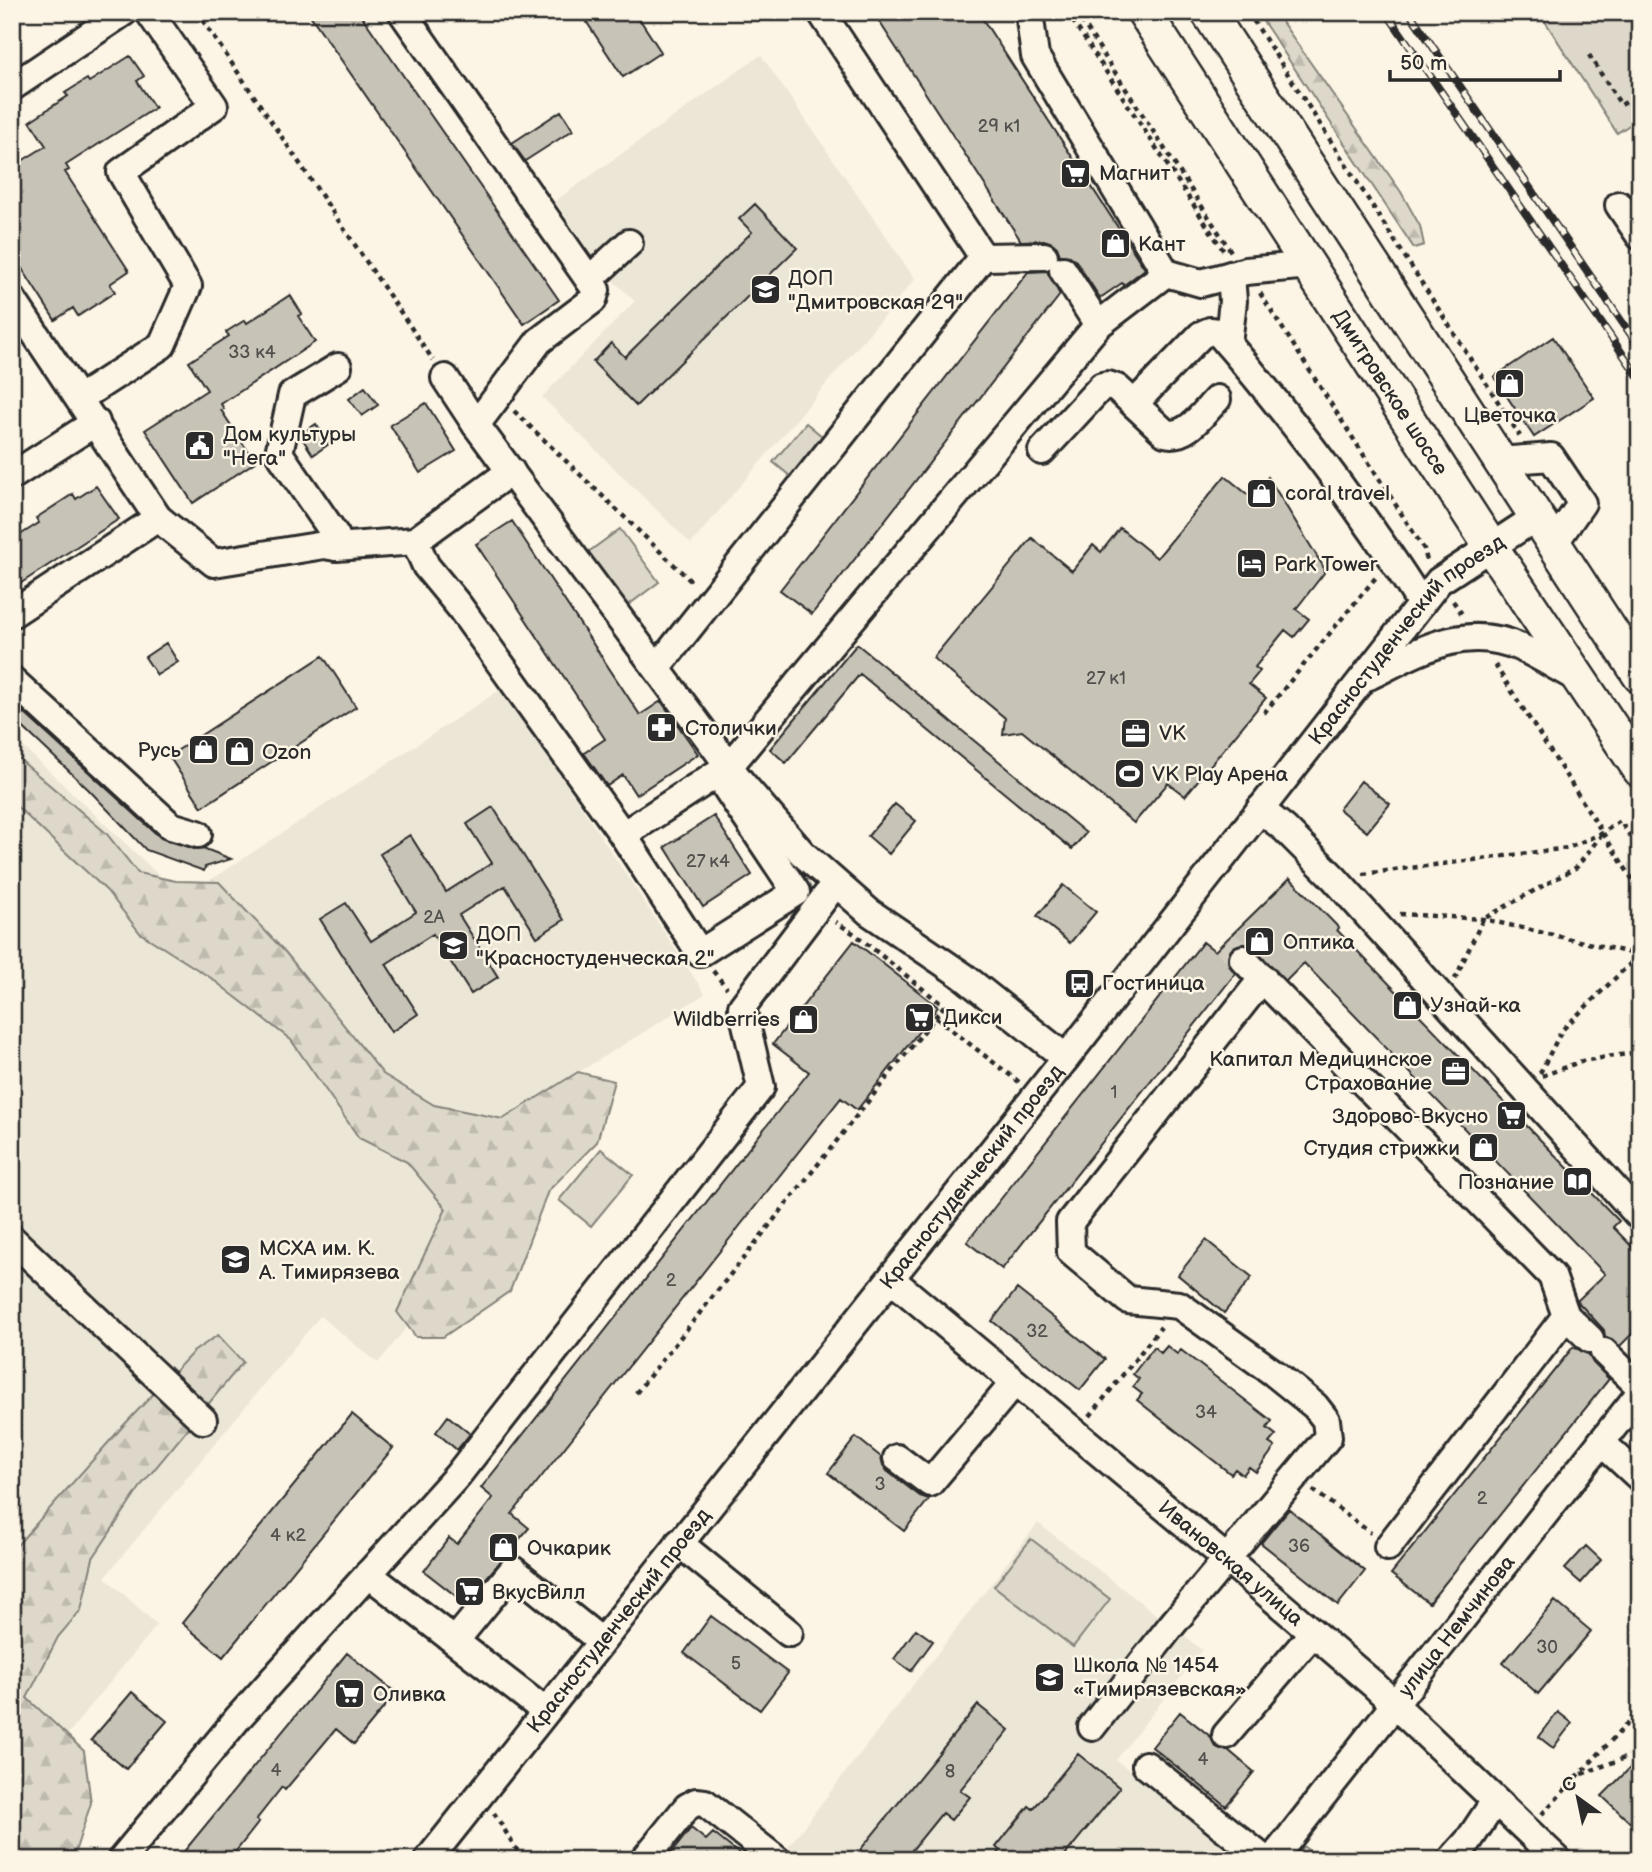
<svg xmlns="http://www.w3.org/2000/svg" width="1652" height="1872" viewBox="0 0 1652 1872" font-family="'Balsamiq Sans',sans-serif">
  <defs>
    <pattern id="forest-firs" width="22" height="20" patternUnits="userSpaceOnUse" patternTransform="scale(1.75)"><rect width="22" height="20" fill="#ded8ca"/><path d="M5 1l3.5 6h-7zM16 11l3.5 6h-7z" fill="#bfbaae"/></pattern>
  </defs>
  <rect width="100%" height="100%" fill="#fcf5e5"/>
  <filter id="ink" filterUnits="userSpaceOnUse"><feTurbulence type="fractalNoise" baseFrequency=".0143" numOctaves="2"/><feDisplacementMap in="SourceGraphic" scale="14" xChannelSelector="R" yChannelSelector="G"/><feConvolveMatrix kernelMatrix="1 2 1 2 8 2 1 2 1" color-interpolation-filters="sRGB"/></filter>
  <g filter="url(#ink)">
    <path fill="#ece6d7" d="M761,55L915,279L691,544L542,397L635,301L601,269L555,201Z
      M503,688L705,994L503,1119L505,1205L378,1363L320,1316L105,1577L157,1625L12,1802V736L183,898Z
      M1038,1523L1202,1650L1116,1760L1236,1852L1230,1860H804L788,1847Z"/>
    <path fill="url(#forest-firs)" stroke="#84827a" stroke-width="2" d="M1257,12H1275L1401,192L1420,226L1424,245L1414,248Z
      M12,753L106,833L138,873L176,881L219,882L286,953L383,1074L434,1105L503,1119L578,1072L614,1081L597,1142L548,1191L510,1291L443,1337H416L397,1312L446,1209L407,1162L359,1138L291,1040L211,978L140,933L107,891L12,802Z
      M218,1335L243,1362L143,1483L93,1558L81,1610L58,1637L27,1698L84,1751L91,1803L75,1852L67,1860H12V1551L123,1426L193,1352Z"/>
    <path fill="#ded8ca" stroke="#84827a" stroke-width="2" d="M1539,12H1640V118L1617,133Z
      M806,423L828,441L795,480L773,462Z
      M620,529L659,582L627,606L587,553Z
      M601,1149L633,1175L591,1226L559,1200Z
      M1031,1539L1110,1599L1073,1647L994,1586Z
      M1303,1846L1321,1860H1293Z"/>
    <path fill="#c8c3b7" stroke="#2b2b2b" stroke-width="2" d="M308,12H359L559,300L524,324Z
      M580,12H635L661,52L623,77Z
      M873,12H978L1145,269L1124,285L1122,283L1100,298L1076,261L1070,256L1060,255L1057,247L1052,243L1044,240L1021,241Z
      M130,56L144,76L137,81L155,108L66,165L69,170L65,172L129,271L110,284L115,292L78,316L73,308L55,320L12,253V167L46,146L30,121L68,96L65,93L87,79L89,82Z
      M561,111L573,130L525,161L512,143Z
      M755,204L797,248L636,406L593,362L611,343L625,357L752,232L739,219Z
      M1047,271L1060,295L812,614L780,590L1028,272Z
      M290,295L302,314L298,316L315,342L221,404L224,409L221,410L255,462L193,503L145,430L207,390L189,362L229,336L226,332L245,320L247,323Z
      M1553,337L1594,398L1534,437L1494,377Z
      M365,387L378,405L362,416L349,399Z
      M426,403L456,451L420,473L390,425Z
      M316,424L329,444L313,455L300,435Z
      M1225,476L1252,498L1268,477L1323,566L1324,573L1296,609L1309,619L1294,637L1285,630L1255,667L1260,671L1249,684L1266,698L1185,796L1168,783L1134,823L1022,731L1003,734L1005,718L933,658L1032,538L1072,571L1093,545L1101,552L1120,528L1157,558Z
      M96,486L119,519L12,589V540L39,523L36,518L73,494L76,499Z
      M512,521L640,715L661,701L698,754L636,795L623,775L607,786L584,753L605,739L476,544Z
      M166,643L178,662L157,675L145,657Z
      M857,644L1086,833L1072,849L860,674L786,763L770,749Z
      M323,656L356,707L202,807L169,756Z
      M12,702L161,838L194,849L203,848L231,859L205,867L204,871L146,850L89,790L12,717Z
      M1361,781L1390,804L1367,832L1339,809Z
      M895,804L916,821L889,854L868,836Z
      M493,807L564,920L537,937L505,886L459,915L498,977L471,994L433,934L386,964L418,1014L391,1032L320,919L346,903L371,941L416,912L380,854L410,835L446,892L492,863L467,824Z
      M714,816L752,875L703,907L665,847Z
      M1290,878L1339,928L1337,930L1619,1221L1613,1227L1640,1255V1326L1620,1346L1605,1337L1604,1330L1577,1301L1605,1274L1304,963L1286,981L1254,948L1247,944H1238L1232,948L1228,954V962L1235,974L1002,1269L967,1242L1203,942L1215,951Z
      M1063,885L1096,912L1070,943L1037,916Z
      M854,941L938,1007L857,1110L841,1098L512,1514L529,1528L465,1603L424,1571L449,1538L457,1544L493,1498L481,1488L809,1072L773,1044Z
      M1206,1240L1252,1277L1224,1313L1178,1275Z
      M1017,1289L1105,1359L1080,1390L992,1321Z
      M1167,1346L1177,1354L1181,1350L1272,1421L1267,1428L1276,1435L1269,1443L1275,1447L1256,1472L1249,1467L1243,1475L1235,1469L1231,1474L1137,1400L1142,1394L1133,1387L1139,1379L1133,1374L1154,1347L1161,1353Z
      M1573,1347L1589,1354L1593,1363L1609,1379L1429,1603L1391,1574Z
      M352,1414L393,1448L223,1657L182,1623Z
      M448,1416L470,1434L457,1450L436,1432Z
      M856,1437L881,1457L883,1465L887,1471L920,1496L929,1499L904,1531L828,1473Z
      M1289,1509L1365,1571L1338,1605L1261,1543Z
      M1586,1546L1601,1560L1581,1583L1565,1569Z
      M1555,1601L1591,1631L1538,1694L1503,1663Z
      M711,1616L788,1673L760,1710L684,1653Z
      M916,1629L933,1641L911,1671L894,1659Z
      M347,1653L396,1693L385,1706L354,1744L336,1729L285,1790L282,1787L256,1820L259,1822L229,1860H177Z
      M132,1692L167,1721L126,1769L91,1740Z
      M978,1705L1009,1730L960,1790L970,1797L951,1820L942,1813L904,1860H872L860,1850Z
      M1180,1712L1211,1737L1216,1747L1228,1750L1254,1772L1226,1806L1152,1747Z
      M1558,1712L1572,1723L1553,1748L1539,1737Z
      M1078,1754L1120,1788L1061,1860H993L1000,1851L996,1847L1029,1806L1033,1809Z
      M1640,1758V1832L1602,1796Z
      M691,1828L706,1840L713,1833L747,1860H666Z"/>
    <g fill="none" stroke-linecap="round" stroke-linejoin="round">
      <path stroke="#d2cdc0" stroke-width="26" stroke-dasharray="26 13" stroke-linecap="butt" d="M1226,943L1243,959"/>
      <defs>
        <g id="minor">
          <path d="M402,12L596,290L593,300L539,341L476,425"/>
          <path d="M1029,12L1035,56L1166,273L1201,283L1246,271L1310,265"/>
          <path d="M12,87L124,12"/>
          <path d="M1619,205L1640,236"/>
          <path d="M983,257L1044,256"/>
          <path d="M1063,270L1098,325"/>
          <path d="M589,280L629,243"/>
          <path d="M12,299L158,518L214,563L324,545L336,547L415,541L511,471"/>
          <path d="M1228,344L1233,301L1231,275"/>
          <path d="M445,378L476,425L740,781L802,853L869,912L963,976L1066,1058"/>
          <path d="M80,398L162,345L188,286L121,172L214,106L149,12"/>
          <path d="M1134,404L1201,335L1210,331L1218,332C1271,394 1321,457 1367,523C1386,550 1405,576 1421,604"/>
          <path d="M1042,451L1102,386L1108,385L1117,388L1165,433C1187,439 1203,413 1217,399"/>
          <path d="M1499,461L1551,457L1582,503L1553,545"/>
          <path d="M12,476L96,422"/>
          <path d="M415,541L426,566L459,606L623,835L730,765L1098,325L1166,273"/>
          <path d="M336,547V536L279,453L292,395L338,367"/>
          <path d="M12,614L158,518"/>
          <path d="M657,668L983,257L821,12"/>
          <path d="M1369,676C1419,651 1465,622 1522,648C1541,657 1560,669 1579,679"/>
          <path d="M12,680L171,826L198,834"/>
          <path d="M1260,809L1285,829L1334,878L1640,1217"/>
          <path d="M623,835L700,953L796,892L727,789"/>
          <path d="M1243,959L1552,1276L1566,1316L1388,1547"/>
          <path d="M12,1239L203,1420"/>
          <path id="s1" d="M891,1279L1227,1559L1373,1684L1558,1860"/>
          <path d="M1566,1316L1590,1339"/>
          <path d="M1604,1352L1640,1387"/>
          <path d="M1601,1442L1640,1478"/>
          <path d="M897,1458L930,1483L1014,1383"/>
          <path d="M679,1543L789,1633"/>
          <path d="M368,1574L545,1711"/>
          <path d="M455,1641L513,1570L601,1641"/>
          <path d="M1092,1727L1171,1626L1328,1437L1326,1420L1315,1406L1274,1373L1179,1305L1128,1300L1071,1252L1070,1222L1263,978"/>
          <path d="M1226,1735L1313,1633"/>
          <path d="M1146,1765L1265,1860"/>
          <path d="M121,1860L238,1718L457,1476L761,1087L742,1007L835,884"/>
          <path id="s2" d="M428,1860L1066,1058L1439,581L1535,518"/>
          <path d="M644,1860L687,1807L696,1802L705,1803L777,1860"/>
          <path id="s3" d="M1272,1860L1640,1393"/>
          <path d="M1451,1860L1469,1840L1495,1801"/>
        </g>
        <g id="major">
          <path id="s4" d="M1144,12L1491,547L1640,770"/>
          <path d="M1208,12L1640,676"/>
        </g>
      </defs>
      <use href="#minor" stroke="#2b2b2b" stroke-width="32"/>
      <use href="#major" stroke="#2b2b2b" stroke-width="38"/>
      <path stroke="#2b2b2b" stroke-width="4.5" stroke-dasharray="5 5" stroke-linecap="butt" d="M197,12L433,360
        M1067,12L1225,253
        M1076,12L1232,253
        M1248,12L1520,436
        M1589,55L1621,105L1640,94
        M1260,293L1424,549L1427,561
        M514,411L694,584
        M1453,601L1464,617
        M1495,665L1640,891
        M1264,713L1377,576
        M1363,874L1568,848L1602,833L1620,821L1640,851
        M1639,890L1640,951
        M1400,914L1483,919L1640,955
        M713,971L727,988
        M1455,979L1483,919L1577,867L1602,834
        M936,1018L1019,1082
        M1540,1073L1562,1030L1639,955
        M1542,1076L1582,1061L1640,1052
        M636,1393L944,1006L856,935L836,922
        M1090,1416L1161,1327
        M1313,1490L1371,1533
        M1582,1774L1640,1752
        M494,1813L523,1860
        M1542,1814L1640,1710"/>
      <use href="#minor" stroke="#fcf5e5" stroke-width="26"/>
      <use href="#major" stroke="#fcf5e5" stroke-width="33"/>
      <defs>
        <path id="rail" d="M1386,12L1640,379
          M1409,12L1640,348"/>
      </defs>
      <use href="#rail" stroke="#2b2b2b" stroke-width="8"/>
      <use href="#rail" stroke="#fcf5e5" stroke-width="5" stroke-dasharray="16" stroke-linecap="butt"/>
    </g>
  </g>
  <defs>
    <symbol id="supermarket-square" viewBox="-11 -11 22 22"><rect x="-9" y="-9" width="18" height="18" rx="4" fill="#2b2b2b" stroke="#fcf5e5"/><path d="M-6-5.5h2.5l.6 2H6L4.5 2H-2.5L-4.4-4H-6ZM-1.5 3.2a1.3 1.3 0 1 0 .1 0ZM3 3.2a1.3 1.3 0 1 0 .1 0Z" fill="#fff"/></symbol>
    <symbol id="shop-square" viewBox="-11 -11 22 22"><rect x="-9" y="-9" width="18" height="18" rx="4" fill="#2b2b2b" stroke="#fcf5e5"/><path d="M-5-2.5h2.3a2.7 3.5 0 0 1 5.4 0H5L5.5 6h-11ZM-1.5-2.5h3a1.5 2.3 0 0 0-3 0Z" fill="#fff"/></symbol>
    <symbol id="school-square" viewBox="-11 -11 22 22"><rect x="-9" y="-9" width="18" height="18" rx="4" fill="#2b2b2b" stroke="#fcf5e5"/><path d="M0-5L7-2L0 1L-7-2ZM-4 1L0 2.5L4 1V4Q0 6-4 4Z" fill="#fff"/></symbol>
    <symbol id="civic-square" viewBox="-11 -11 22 22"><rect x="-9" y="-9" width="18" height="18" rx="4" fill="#2b2b2b" stroke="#fcf5e5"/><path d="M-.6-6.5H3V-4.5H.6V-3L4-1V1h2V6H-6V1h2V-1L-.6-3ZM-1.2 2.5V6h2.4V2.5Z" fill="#fff"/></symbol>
    <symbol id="hotel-square" viewBox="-11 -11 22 22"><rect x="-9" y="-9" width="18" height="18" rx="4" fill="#2b2b2b" stroke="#fcf5e5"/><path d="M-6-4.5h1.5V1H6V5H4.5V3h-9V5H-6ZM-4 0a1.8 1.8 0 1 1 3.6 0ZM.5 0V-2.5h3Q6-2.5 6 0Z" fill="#fff"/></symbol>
    <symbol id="pharmacy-square" viewBox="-11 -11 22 22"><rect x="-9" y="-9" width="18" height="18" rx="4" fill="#2b2b2b" stroke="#fcf5e5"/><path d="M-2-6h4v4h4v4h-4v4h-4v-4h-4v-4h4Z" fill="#fff"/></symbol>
    <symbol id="office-square" viewBox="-11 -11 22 22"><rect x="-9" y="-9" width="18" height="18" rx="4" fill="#2b2b2b" stroke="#fcf5e5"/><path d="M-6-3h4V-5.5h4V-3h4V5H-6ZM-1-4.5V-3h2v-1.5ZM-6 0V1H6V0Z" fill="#fff"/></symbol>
    <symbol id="stadium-square" viewBox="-11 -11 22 22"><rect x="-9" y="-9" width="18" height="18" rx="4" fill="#2b2b2b" stroke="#fcf5e5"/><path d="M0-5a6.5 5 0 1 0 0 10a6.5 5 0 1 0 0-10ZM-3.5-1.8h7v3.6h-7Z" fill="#fff"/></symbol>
    <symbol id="bus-square" viewBox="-11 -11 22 22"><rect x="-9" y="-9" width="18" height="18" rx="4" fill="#2b2b2b" stroke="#fcf5e5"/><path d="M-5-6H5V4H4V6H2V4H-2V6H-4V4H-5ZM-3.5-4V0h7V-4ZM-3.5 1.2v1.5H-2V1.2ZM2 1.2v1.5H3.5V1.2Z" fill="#fff"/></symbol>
    <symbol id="library-square" viewBox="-11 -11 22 22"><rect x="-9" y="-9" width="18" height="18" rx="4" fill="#2b2b2b" stroke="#fcf5e5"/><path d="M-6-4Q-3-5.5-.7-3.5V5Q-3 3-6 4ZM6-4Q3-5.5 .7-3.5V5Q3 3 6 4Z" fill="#fff"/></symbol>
    <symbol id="university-square" viewBox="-11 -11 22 22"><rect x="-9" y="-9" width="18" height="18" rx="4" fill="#2b2b2b" stroke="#fcf5e5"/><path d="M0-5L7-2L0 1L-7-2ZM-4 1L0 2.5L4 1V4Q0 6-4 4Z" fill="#fff"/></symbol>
  </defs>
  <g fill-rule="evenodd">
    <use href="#supermarket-square" x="1058" y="156" width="35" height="35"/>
    <use href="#shop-square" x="1098" y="226" width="35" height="35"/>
    <use href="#school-square" x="748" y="272" width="35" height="35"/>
    <use href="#shop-square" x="1492" y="366" width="35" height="35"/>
    <use href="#civic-square" x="182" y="428" width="35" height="35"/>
    <use href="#shop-square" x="1244" y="476" width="35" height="35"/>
    <use href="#hotel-square" x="1234" y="546" width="35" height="35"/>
    <use href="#pharmacy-square" x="644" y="710" width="35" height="35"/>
    <use href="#office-square" x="1118" y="716" width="35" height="35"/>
    <use href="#shop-square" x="186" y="732" width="35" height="35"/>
    <use href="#shop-square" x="222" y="734" width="35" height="35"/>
    <use href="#stadium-square" x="1112" y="756" width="35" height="35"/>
    <use href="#shop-square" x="1242" y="924" width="35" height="35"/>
    <use href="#school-square" x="436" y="928" width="35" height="35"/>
    <use href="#bus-square" x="1062" y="966" width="35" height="35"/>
    <use href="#shop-square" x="1390" y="988" width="35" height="35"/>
    <use href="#supermarket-square" x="902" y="1000" width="35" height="35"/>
    <use href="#shop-square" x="786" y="1002" width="35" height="35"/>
    <use href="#office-square" x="1438" y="1054" width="35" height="35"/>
    <use href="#supermarket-square" x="1494" y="1098" width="35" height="35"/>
    <use href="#shop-square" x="1466" y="1130" width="35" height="35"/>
    <use href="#library-square" x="1560" y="1164" width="35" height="35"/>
    <use href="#university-square" x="218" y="1242" width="35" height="35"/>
    <use href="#shop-square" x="486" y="1530" width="35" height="35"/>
    <use href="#supermarket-square" x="452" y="1574" width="35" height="35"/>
    <use href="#school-square" x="1032" y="1660" width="35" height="35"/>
    <use href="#supermarket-square" x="332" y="1676" width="35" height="35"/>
  </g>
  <g text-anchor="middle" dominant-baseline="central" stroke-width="5" stroke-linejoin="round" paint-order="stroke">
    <g font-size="18" fill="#52514e">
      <text x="999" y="126">29 к1</text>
      <text x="252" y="352">33 к4</text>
      <text x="1106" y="678">27 к1</text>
      <text x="708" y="861">27 к4</text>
      <text x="434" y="917">2А</text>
      <text x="1114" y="1092">1</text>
      <text x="671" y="1280">2</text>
      <text x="1037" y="1331">32</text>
      <text x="1206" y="1412">34</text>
      <text x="880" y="1484">3</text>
      <text x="1482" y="1498">2</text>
      <text x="288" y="1535">4 к2</text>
      <text x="1299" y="1546">36</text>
      <text x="1547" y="1647">30</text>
      <text x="736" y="1663">5</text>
      <text x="1203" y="1759">4</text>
      <text x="276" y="1770">4</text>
      <text x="950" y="1771">8</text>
    </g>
    <g font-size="21" fill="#2b2b2b" stroke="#fcf5e5" text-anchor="start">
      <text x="1099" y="173">Магнит</text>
      <text x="1138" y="244">Кант</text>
      <text x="788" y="278">ДОП<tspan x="788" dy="24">"Дмитровская 29"</tspan></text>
      <text x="1510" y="415" text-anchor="middle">Цветочка</text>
      <text x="223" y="434">Дом культуры<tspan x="223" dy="24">"Нега"</tspan></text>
      <text x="1285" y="493">coral travel</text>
      <text x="1274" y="564">Park Tower</text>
      <text x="685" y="728">Столички</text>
      <text x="1159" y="733">VK</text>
      <text x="181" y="750" text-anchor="end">Русь</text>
      <text x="262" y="752">Ozon</text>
      <text x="1152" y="774">VK Play Арена</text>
      <text x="476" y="934">ДОП<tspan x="476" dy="24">"Красностуденческая 2"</tspan></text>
      <text x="1283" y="942">Оптика</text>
      <text x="1102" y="983">Гостиница</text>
      <text x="1430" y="1005">Узнай-ка</text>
      <text x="943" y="1017">Дикси</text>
      <text x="780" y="1019" text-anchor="end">Wildberries</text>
      <text x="1432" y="1059" text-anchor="end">Капитал Медицинское<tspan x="1432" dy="24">Страхование</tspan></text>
      <text x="1488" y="1116" text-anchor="end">Здорово-Вкусно</text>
      <text x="1460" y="1148" text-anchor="end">Студия стрижки</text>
      <text x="1554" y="1182" text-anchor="end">Познание</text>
      <text x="259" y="1248">МСХА им. К.<tspan x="259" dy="24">А. Тимирязева</tspan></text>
      <text x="527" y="1548">Очкарик</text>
      <text x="492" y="1592">ВкусВилл</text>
      <text x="1073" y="1665">Школа № 1454<tspan x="1073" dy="24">«Тимирязевская»</tspan></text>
      <text x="373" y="1694">Оливка</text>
    </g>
    <g font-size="21" fill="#2b2b2b" stroke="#fcf5e5">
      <text stroke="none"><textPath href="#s4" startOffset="453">Дмитровское шоссе</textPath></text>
      <text stroke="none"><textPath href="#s2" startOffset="1566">Красностуденческий проезд</textPath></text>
      <text stroke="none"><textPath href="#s2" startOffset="873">Красностуденческий проезд</textPath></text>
      <text stroke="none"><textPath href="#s1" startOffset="443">Ивановская улица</textPath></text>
      <text stroke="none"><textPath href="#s2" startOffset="306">Красностуденческий проезд</textPath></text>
      <text stroke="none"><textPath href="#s3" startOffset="298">улица Немчинова</textPath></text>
    </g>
  </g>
  <rect width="1652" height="1872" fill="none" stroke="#fcf5e5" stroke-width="42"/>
  <rect x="21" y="21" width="1610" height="1830" fill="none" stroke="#2b2b2b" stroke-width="2.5" filter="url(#ink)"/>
  <g transform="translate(1578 1798) rotate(327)" stroke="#fcf5e5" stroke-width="5" paint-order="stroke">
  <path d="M0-5L12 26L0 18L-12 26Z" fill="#2b2b2b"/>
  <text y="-10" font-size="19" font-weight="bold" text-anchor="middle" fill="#2b2b2b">С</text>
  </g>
  <path d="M1390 70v10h170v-10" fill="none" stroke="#2b2b2b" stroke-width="3.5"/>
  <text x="1400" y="70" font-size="21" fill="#2b2b2b" stroke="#fcf5e5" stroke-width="5" paint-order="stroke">50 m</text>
</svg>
